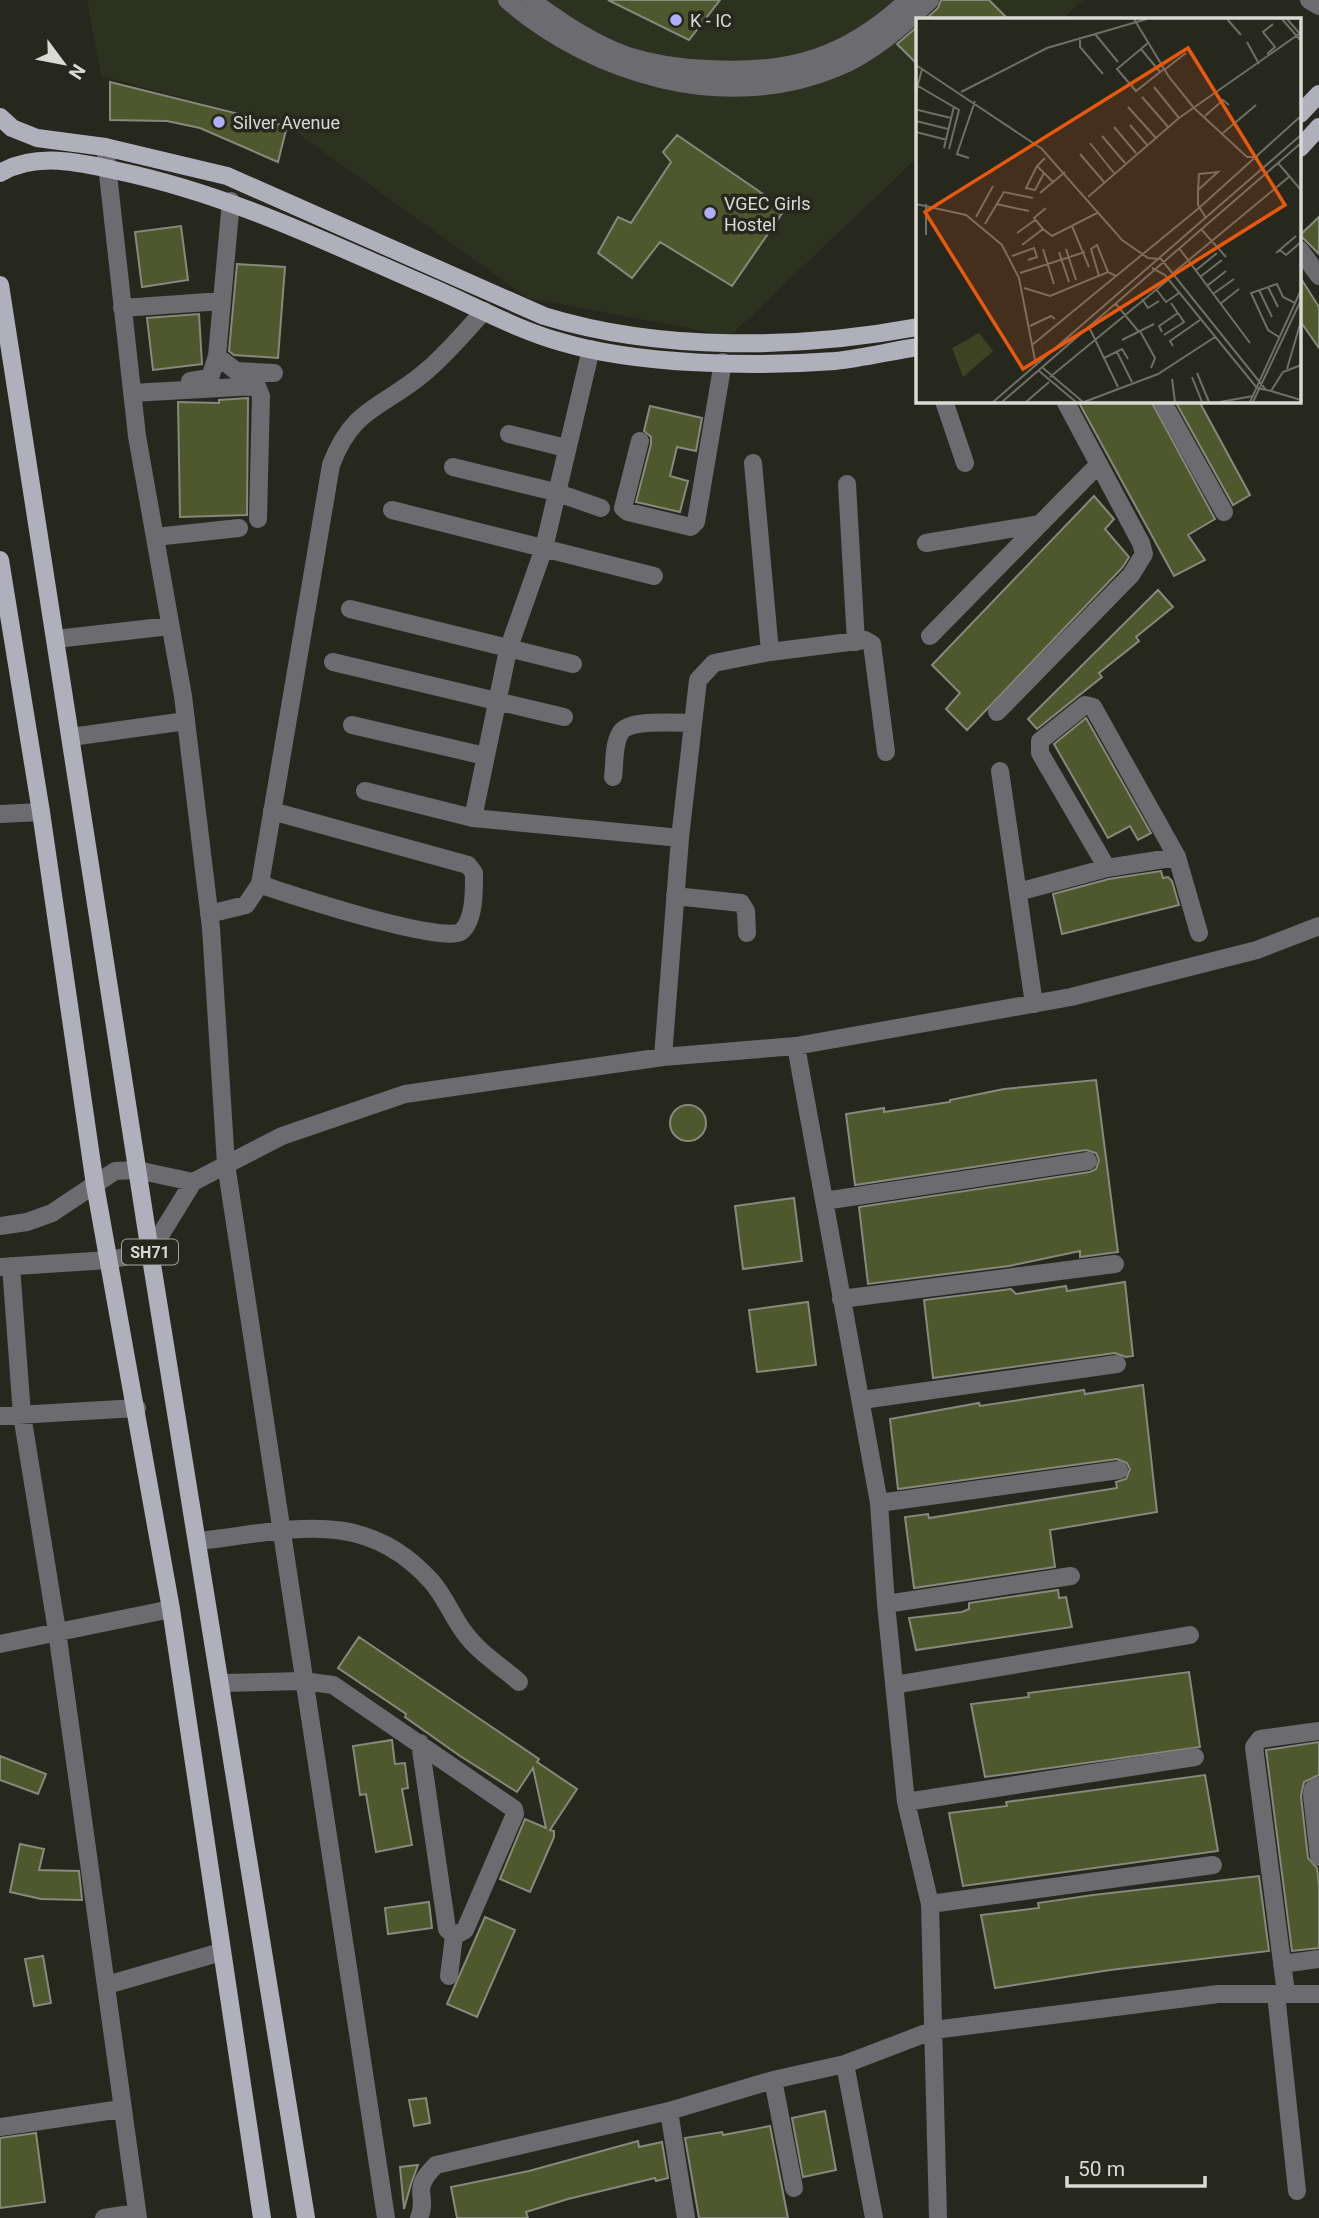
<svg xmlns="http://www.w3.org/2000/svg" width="1319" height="2218" viewBox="0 0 1319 2218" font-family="Roboto,sans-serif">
  <rect width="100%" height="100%" fill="#26281e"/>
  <path fill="#2d3120" d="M87,0H1083L1063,19H918V157L730,336L528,298L287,126L101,76Z"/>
  <path fill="#4f582c" stroke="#86897d" stroke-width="2" d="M608,0H720L689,40Z
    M941,0H989L1008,19H926L938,8Z
    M918,26V65L897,44Z
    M110,82L287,126L278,162L200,128L167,121L110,120Z
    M677,135L785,209L732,286L660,242L632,278L598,253L618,217L631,223L671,162L663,152Z
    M1319,217V254L1300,235Z
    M181,226L188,280L142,287L135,232Z
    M237,264L285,267L278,358L234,355L229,351Z
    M1300,277L1319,307V348L1300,321Z
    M199,314L202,364L153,370L147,318Z
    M248,398L247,515L180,517L178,402L219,403V400Z
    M1078,401H1151L1215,519L1188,535L1205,560L1174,576Z
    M1175,401H1199L1250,495L1233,505Z
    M650,406L702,418L696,451L677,447L670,476L688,481L680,512L636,502L651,444V437L644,431Z
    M1094,496L1114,519L1105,529L1129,557L1122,568L967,730L946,709L960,693L932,665Z
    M1158,590L1173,607L1136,637L1139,641L1099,673L1102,677L1037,729L1028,719Z
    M1086,718L1151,833L1138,840L1130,826L1108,838L1054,744Z
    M1161,871L1163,878L1168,877L1172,881L1179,905L1062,934L1053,894L1109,879Z
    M1096,1080L1118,1252L1080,1257V1251L1009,1266L868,1284L859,1207L1090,1172L1096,1169L1099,1160L1096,1153L1086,1150L855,1185L846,1114L884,1108V1112L950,1102V1100L1004,1089Z
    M670 1123a18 18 0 1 1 36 0a18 18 0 1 1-36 0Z
    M794,1198L802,1261L743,1269L735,1206Z
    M1125,1282L1133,1356L1126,1357L1115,1353L933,1378L924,1300L1011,1289L1016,1294L1066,1286L1067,1291Z
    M808,1302L816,1365L757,1372L749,1310Z
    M1143,1385L1157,1512L1050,1530L1055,1567L914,1588L905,1517L928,1514L929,1518L1117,1488L1116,1482L1126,1479L1130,1469L1127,1463L1117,1459L898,1489L890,1419L979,1403L980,1406L1084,1390L1085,1394Z
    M1058,1590L1059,1598L1066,1597L1072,1627L916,1650L909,1618L962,1612L969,1609V1603Z
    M359,1637L539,1759L537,1762L577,1789L550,1830L554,1831V1837L530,1892L500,1879L525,1819L546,1828L533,1768L517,1792L460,1756L405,1717L406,1714L338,1668Z
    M1189,1672L1200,1747L985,1777L971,1704L1029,1697L1028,1693Z
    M392,1740L395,1764L405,1763L408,1788L402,1789L412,1845L376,1852L366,1794L360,1795L353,1746Z
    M1319,1742V1775L1304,1782L1301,1796L1308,1858L1317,1868L1319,1886V1948L1292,1951L1266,1750Z
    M0,1756L46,1774L38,1794L0,1780Z
    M1205,1775L1218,1851L963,1886L949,1813L1007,1806L1006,1802Z
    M20,1844L44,1849L39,1870L79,1871L82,1900L41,1899L10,1892Z
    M1259,1876L1269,1951L1110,1970L995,1988L981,1915L1039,1908L1038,1903L1093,1895Z
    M429,1902L432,1928L388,1934L385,1908Z
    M485,1917L515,1930L477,2017L447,2004Z
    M43,1956L51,2003L34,2006L25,1959Z
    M426,2098L430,2123L414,2126L409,2100Z
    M825,2111L836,2170L803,2177L792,2118Z
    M770,2126L788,2218H699L685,2138L722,2132L723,2135Z
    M36,2133L45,2202L0,2208V2138Z
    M638,2141L639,2147L662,2142L668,2178L656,2181L655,2178L568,2199L526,2212L528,2218H457L451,2187L529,2171Z
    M418,2165L411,2184L404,2209L400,2167Z"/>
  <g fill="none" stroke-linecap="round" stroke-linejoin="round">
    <path stroke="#6b6b70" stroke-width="18" d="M507,0C593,75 726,114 836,68C871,54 903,26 930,0
      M531,0C561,22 593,44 628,56C653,64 682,68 708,69C790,74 847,57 908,0
      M1309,0L1319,6
      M105,147L137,436L183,696L211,928L226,1164L386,2218
      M1300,250L1319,276
      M122,308L222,301
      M217,356L236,371L274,373
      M190,381L210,378L217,356L231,201
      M132,393L257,386L261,396L258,519
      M944,401L965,463
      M1162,401L1224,512
      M509,434L566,448
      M640,441L623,508L628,512L691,527L696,522L723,362
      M453,467L555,492L601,508
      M847,484L856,642
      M392,510L654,576
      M155,537L239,528
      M926,543L1040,524
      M350,609L573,664
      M930,636L1099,464
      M56,639L170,626
      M770,652L865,640L872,644L886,752
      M333,662L564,717
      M997,712L1131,575L1144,554L1141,543L1065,401
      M352,725L485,756
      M71,737L186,721
      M1000,771L1034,1004
      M613,777C615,764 613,743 621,732C630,719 676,723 692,723
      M365,791L473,818L680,838
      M0,814L41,812
      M473,818L508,650L544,548L591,349
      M1107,868L1040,753V741L1085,705L1093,707L1177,857
      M260,884C286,894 447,946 462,931C475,918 474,890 474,873L468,865L272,811
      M1018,892L1107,868L1177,857L1199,933
      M675,896L741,903L746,911L747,933
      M209,914L246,905L260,884L331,465C353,407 381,409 424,373C446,355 465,332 484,311
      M796,1046L879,1503L886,1604L906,1802L930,1904L938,2218
      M663,1057L680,838L698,680L714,663L770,652L753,463
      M824,1201L1088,1161
      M0,1226L27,1222L52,1213L115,1171L137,1170L193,1182
      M11,1266L22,1415L57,1631L138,2218
      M0,1267L109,1260L150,1252L193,1182L282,1136L405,1094L663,1057L796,1046L1071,997L1257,950L1319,926
      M841,1299L1115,1264
      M862,1400L1117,1364
      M0,1416L137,1408
      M879,1503L1119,1470
      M199,1541C288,1531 364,1505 432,1582C445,1597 452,1616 464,1632C478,1652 501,1666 519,1682
      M886,1604L1071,1576
      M0,1644L171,1609
      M222,1683L303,1681L333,1685L514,1809L515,1814L465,1930L454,1936L447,1929L420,1743
      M894,1685L1190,1635
      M1319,1786L1313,1789L1312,1795L1319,1857
      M906,1802L1195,1757
      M930,1904L1213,1865
      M1282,1964L1319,1959
      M449,1976L454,1936
      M107,1985L221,1952
      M1286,1993L1254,1747L1260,1739L1319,1731
      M1276,1994L1297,2191
      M845,2064L874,2218
      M773,2080L794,2188
      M669,2111L686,2218
      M0,2127L121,2109
      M104,2218L137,2213
      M419,2218C429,2195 409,2191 436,2165L669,2111L773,2080L845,2064L934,2030L1218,1994H1319"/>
    <path stroke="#afb0bb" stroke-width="18" d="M1300,114L1319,94
      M0,117L12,128L37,138L105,147L227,176L544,316C661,352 799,349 918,327
      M1300,148L1319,127
      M0,173C35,152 80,162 118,171C236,196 334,246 444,293C482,310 521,331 561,342C638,365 754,367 835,361C863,358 891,351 918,347
      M0,285L150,1252L306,2218
      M0,560L41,812L95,1185L171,1609L262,2218"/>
  </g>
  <g fill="#afaefa" stroke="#26281e" stroke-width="2.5">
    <circle cx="676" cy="20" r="7"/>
    <circle cx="219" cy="122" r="7"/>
    <circle cx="710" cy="213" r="7"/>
  </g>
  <g text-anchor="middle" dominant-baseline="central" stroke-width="7" stroke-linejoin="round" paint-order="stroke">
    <rect fill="#26281e" stroke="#a3a59d" stroke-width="2" x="122" y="1239.5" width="56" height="25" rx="5"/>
    <g font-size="16" font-weight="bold" fill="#d9dad4">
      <text x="150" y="1252">SH71</text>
    </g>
    <g font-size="18" fill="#d9dad4" stroke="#26281e" text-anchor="start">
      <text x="690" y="20">K - IC</text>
      <text x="233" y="122">Silver Avenue</text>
      <text x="724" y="203">VGEC Girls<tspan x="724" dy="21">Hostel</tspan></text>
    </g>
  </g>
  <g transform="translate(916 18)">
    <rect width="385" height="385" fill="#26281e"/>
    <path d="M63,315L77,333L47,359L36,330Z" fill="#3d4323"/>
    <path fill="none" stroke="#6e6f67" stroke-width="2" d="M218,1L253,59L278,90L331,139H342M311,1L325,17M366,1L385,23M371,1L385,17M179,16L202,44M164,19V29L187,56M331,24L343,46M232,25L201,51L220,73L248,51M225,31L244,54M351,36L359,29L347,14L357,6M0,47L126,131L206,222L232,240L245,241L350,372M248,52L270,35M2,68L43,92L33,131M238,69L263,100M0,74L6,51M45,74L131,30L231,1M226,79L253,110M212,89L240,120M2,92L35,100M289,98L307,82L313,87M0,103L32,111M214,107L231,127M198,109L220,135M0,114L31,122M307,115L340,87M186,118L209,145M174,125L198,155M28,130L38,88M164,136L188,164M53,140L41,136L59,83M129,140L121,148L137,164M362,145L385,172M121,148L110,170L119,172L128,155M282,172L302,154L283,156L282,172V187L290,200M124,175L149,154M172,179L263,100L383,16M0,186L50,197L86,227L103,260L120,347M10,186V217M80,186L113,193M60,199L77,168M69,206L88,174L117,180M156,208L173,249M127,211L118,200L130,190M285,211L310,239M101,215L119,202M106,227L127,211L136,218L183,194M263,230L334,325M127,231L138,266M150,231L160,262M364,232L370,237L385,224M143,234L153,264M360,235L380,218M96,238L118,230L121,239L112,242M236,250L249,257L341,370L355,373L367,354L385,347M279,253L301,235M104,255L169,234M256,256L374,158M183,258L175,231L181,227L192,254M284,259L306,242M291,268L310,253M352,269L362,289M108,270L134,278L192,254L200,258M240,271L250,284L263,275M343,272L356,299M297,276L318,261M226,281L232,290L243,283M200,286L223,314M304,286L323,271M114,308L135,298L139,301M173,309L202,369M224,313L239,340L235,350M246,314L243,308L262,295M248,317L268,304L255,285M363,319L352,312L335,275L361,266L367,279L379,285M206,322L238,306M116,327L283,190L385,98M257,328L254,323L284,302M201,334L216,364M188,340L206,331L212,341M127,350L167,384M371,351L385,303M123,353L160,384M281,355L293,384M134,359L253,261M276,359L286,384M256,361L259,384M355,373L385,382M77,384L385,117M86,384L385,125M110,384L133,364M168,384L242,356L299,319M304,384L337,378M334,384L385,272M337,384L385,282"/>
    <path fill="#e8590c" fill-opacity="0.15" stroke="#e8590c" stroke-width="3.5" d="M272,30L369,187L107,351L9,194Z"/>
    <rect width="385" height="385" fill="none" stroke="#d9dad4" stroke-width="3.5"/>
  </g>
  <g transform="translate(63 63) rotate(122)" stroke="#26281e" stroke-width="5" paint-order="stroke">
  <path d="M0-5L12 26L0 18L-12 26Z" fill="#d9dad4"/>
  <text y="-10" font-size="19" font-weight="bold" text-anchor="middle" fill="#d9dad4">N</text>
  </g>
  <path d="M1067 2176v10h138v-10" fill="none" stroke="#d9dad4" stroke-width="3.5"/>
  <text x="1078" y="2176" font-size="21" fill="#d9dad4" stroke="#26281e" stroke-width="5" paint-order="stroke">50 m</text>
</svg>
